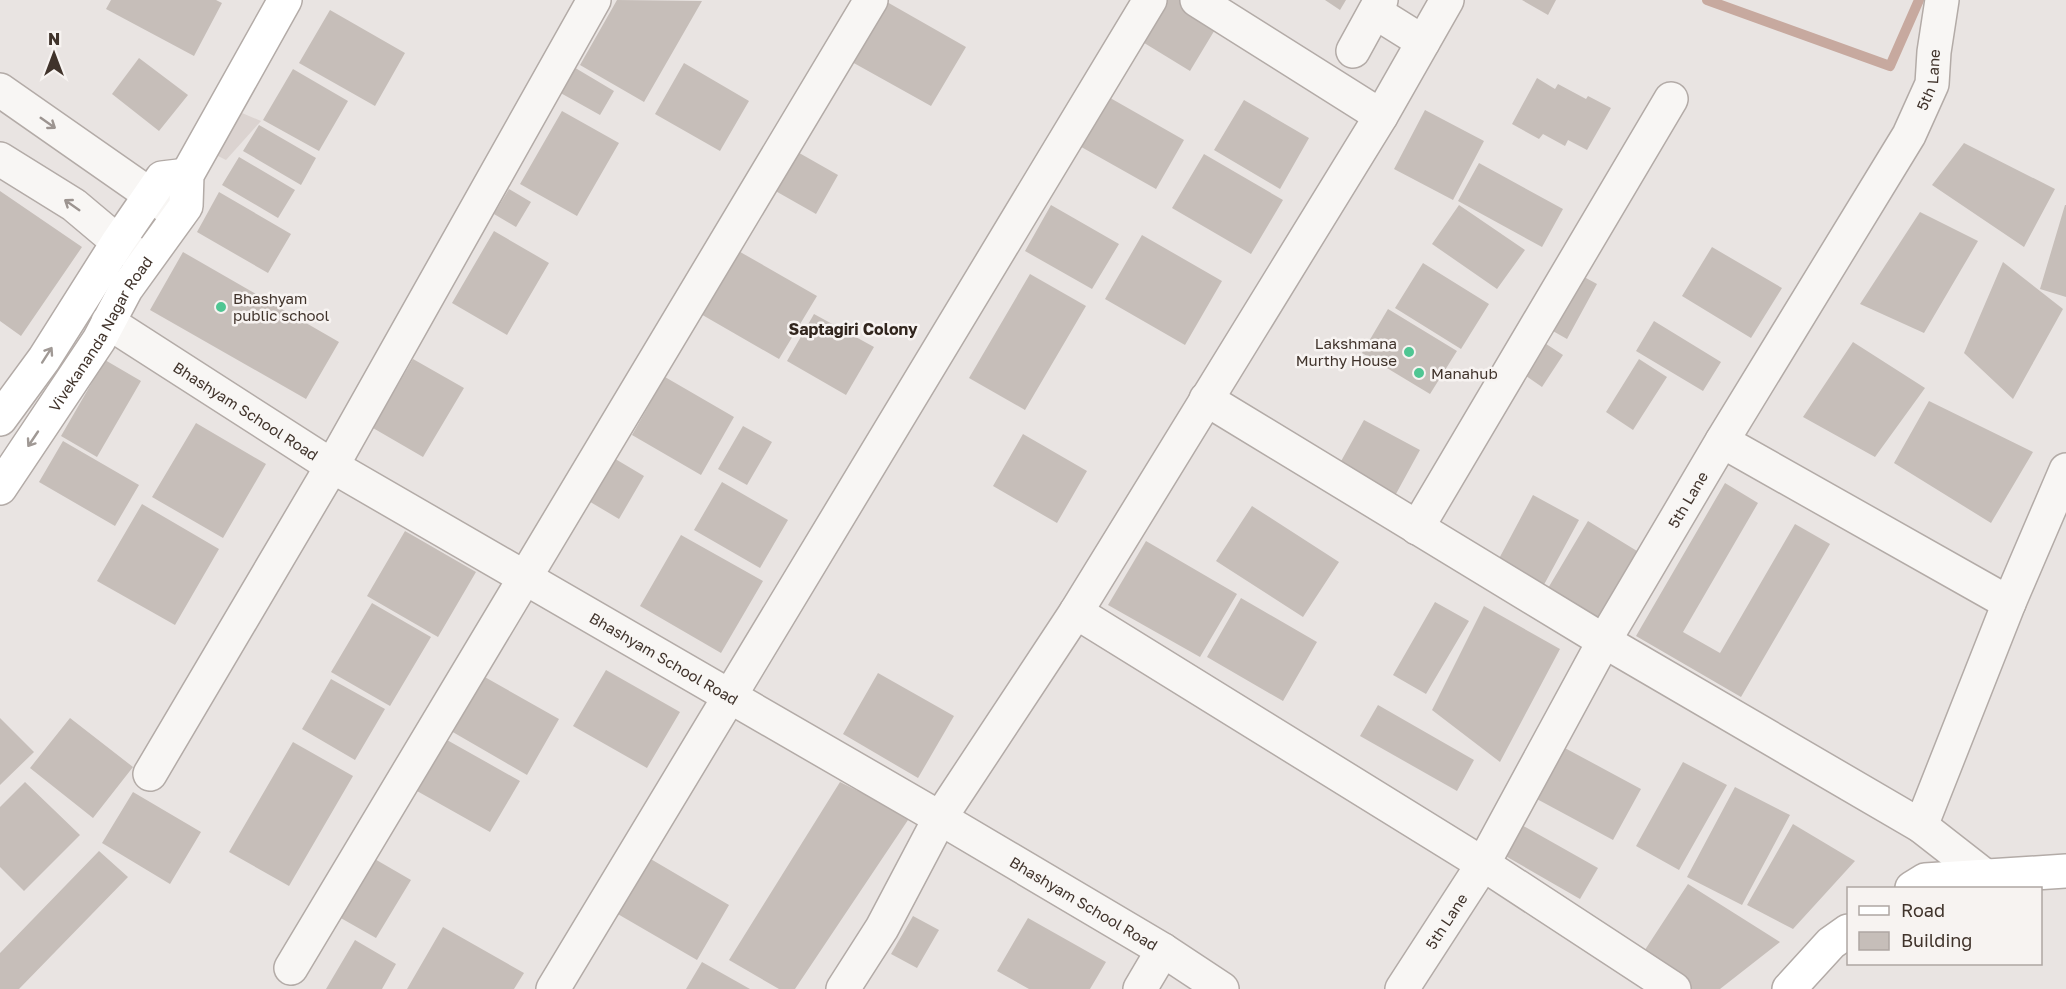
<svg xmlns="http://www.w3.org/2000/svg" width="2066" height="989" viewBox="0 0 2066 989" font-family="'Golos Text',sans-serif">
  <rect width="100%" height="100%" fill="#e9e4e2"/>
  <path fill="#dbd3d0" d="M228,107L261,121L226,160L190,142Z"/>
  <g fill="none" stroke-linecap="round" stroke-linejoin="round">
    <path stroke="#c7a99f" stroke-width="10" d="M1707,0L1890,66L1919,0"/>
  </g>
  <path fill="#c6beb9" d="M111,0H216L222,3L194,56L106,9Z
    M617,0L702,1L644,102L580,65Z
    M1166,0H1194L1222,18L1190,71L1141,41Z
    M1325,0H1346L1340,10Z
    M1522,0H1556L1548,15Z
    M887,2L966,47L931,106L852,62Z
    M330,10L405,53L375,106L299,63Z
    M139,58L188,95L159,131L112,94Z
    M684,63L749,101L720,151L655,114Z
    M572,66L614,91L600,115L557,91Z
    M293,69L348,101L319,151L263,120Z
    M1537,78L1555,89L1558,84L1586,99L1588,96L1611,108L1587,150L1568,140L1565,146L1543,134L1539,139L1512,124Z
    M1105,95L1184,140L1156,189L1076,144Z
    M1244,100L1309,138L1280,189L1214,150Z
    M1425,110L1484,141L1453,200L1394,169Z
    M562,111L619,143L577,216L520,184Z
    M259,125L316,158L301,185L243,151Z
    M1964,143L2055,189L2024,247L1932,185Z
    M794,150L838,175L816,214L772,189Z
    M1204,154L1283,200L1251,254L1172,208Z
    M239,157L295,190L278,218L222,185Z
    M1479,163L1563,209L1542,247L1458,201Z
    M509,189L531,202L516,227L494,214Z
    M0,191L82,247L21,336L0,321Z
    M219,192L291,234L268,273L197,232Z
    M1051,205L1119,244L1092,289L1025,251Z
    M1459,205L1525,250L1497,289L1432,244Z
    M2065,205H2066V297L2040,289Z
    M1920,212L1978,241L1924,333L1860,304Z
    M494,231L549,263L507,335L452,303Z
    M1142,235L1222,281L1185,345L1105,299Z
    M1712,247L1782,288L1751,338L1682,296Z
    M735,249L817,296L779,359L699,313Z
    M183,252L339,342L306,399L150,310Z
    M2003,262L2063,309L2013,399L1964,353Z
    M1423,263L1489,304L1461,349L1395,308Z
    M1575,272L1597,284L1567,339L1544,326Z
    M1030,274L1086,306L1025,410L969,378Z
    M1388,309L1457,351L1430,394L1362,353Z
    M814,314L874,347L846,395L787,361Z
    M1654,321L1721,362L1703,391L1636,351Z
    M1537,338L1563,355L1542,387L1516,369Z
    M1853,342L1925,388L1875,457L1803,417Z
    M413,359L464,388L423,457L373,428Z
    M1639,359L1667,377L1633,430L1606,412Z
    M105,360L141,381L97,457L61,436Z
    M665,377L734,417L701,475L632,435Z
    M1929,401L2033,452L1991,523L1894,463Z
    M1364,420L1420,450L1391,503L1335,472Z
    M196,423L266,464L223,538L152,497Z
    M743,426L772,442L747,485L718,469Z
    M1023,434L1087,471L1057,523L993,486Z
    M63,441L139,485L115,526L39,482Z
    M612,457L644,476L619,519L587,500Z
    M722,482L788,520L760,568L694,530Z
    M1725,483L1758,503L1683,632L1720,653L1795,524L1830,544L1741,697L1636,636Z
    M1533,495L1579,520L1540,592L1494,568Z
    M142,504L219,549L175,625L97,581Z
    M1252,506L1339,562L1303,617L1216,561Z
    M1588,521L1637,551L1591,630L1541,600Z
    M405,531L476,572L438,637L367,596Z
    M681,535L763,581L721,653L640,606Z
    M1146,541L1237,594L1200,657L1108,605Z
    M1241,598L1317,642L1283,701L1207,657Z
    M1435,602L1469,621L1426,694L1393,675Z
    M372,603L431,637L390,706L331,672Z
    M1484,606L1560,649L1500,762L1432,710Z
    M606,670L680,712L647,768L573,726Z
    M878,673L954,716L918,778L843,734Z
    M483,676L559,719L527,775L451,731Z
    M331,679L385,709L355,760L302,729Z
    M1378,705L1474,760L1457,791L1360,736Z
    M0,718L34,752L0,785Z
    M70,718L133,767L93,818L30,768Z
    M447,740L520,781L490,832L417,791Z
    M293,742L353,776L289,886L229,852Z
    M1563,747L1641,789L1613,840L1535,798Z
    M1683,762L1727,785L1679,870L1636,846Z
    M25,782L80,835L24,891L0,867V807Z
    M840,782L910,817L795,989H779L729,960Z
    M1735,787L1790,815L1742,905L1687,877Z
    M133,792L201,832L170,884L102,843Z
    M1520,824L1598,868L1580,899L1502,854Z
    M1793,824L1855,861L1793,929L1747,905Z
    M99,851L128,877L19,989H0V953Z
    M373,858L411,880L376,938L339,917Z
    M649,858L729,905L697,960L616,913Z
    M1688,884L1780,942L1720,989H1685L1639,959Z
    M913,916L939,930L917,968L891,954Z
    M1028,918L1106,962L1090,989H1029L997,971Z
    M443,927L524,973L514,989H407Z
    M355,940L396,964L382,989H326Z
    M702,962L750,989H686Z"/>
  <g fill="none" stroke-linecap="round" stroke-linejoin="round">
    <defs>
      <g id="street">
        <path d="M1197,0L1381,116"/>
        <path d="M1375,12L1423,42"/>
        <path d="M1353,51L1381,0"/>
        <path d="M0,90L179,215"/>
        <path d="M0,159L74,205L118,242L141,258"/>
        <path id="s1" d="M108,322L332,466L940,818L1163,950L1222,989"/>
        <path d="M1206,399L1604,641L1921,826L1985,876"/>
        <path d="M1722,441L2009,603"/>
        <path d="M1417,528L1671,99"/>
        <path d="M1076,612L1483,864L1674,989"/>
        <path d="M150,774L332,466L594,0"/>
        <path d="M1921,826L2009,603L2066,470"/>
        <path d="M291,968L871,0"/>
        <path d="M553,989L1150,0"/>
        <path d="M843,989L882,928L940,818L1076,612L1381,116L1447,0"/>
        <path d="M1140,989L1163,950"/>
        <path id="s2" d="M1402,989L1483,864L1604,641L1722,441L1909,135L1932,84L1934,52L1942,0"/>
      </g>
      <g id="secondary">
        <path d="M0,419L44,359L118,242L162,178L187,175"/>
        <path id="s3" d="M0,488L99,340L126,289L186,206L187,175L285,0"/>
        <path d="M1912,888L1925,880L2066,871"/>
        <path d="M1789,989L1831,943L1848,931"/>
      </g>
    </defs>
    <use href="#street" stroke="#b3aba7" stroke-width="36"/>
    <use href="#secondary" stroke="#b3aba7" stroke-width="36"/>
    <use href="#street" stroke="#f8f6f4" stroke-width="33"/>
    <use href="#secondary" stroke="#fff" stroke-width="33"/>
  </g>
  <defs><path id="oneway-shaft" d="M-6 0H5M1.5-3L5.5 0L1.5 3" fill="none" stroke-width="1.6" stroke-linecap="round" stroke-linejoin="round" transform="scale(1.5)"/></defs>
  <g stroke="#9c9490">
    <use href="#oneway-shaft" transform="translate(48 123) rotate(35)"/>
    <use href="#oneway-shaft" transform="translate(72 205) rotate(-145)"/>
  </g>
  <g stroke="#a09995">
    <use href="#oneway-shaft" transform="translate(47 355) rotate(-57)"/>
    <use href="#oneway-shaft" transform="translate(33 439) rotate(124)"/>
  </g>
  <g fill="#4fc693" stroke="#f7f3f1" stroke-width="2">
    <circle cx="221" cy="307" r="6"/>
    <circle cx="1409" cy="352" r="6"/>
    <circle cx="1419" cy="373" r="6"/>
  </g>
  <g text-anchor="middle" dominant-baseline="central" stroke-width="5" stroke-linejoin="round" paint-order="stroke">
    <g font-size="15" fill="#40332b" stroke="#f7f3f1">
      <text stroke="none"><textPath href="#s2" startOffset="1053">5th Lane</textPath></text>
      <text stroke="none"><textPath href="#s3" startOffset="184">Vivekananda Nagar Road</textPath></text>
      <text stroke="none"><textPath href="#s1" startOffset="164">Bhashyam School Road</textPath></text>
      <text stroke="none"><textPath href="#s2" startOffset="567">5th Lane</textPath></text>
      <text stroke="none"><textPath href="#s1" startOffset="650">Bhashyam School Road</textPath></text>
      <text stroke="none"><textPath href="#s1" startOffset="1136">Bhashyam School Road</textPath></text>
      <text stroke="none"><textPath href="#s2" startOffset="81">5th Lane</textPath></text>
    </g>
    <g font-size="15" fill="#40332b" stroke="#f7f3f1" text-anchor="start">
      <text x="233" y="298">Bhashyam<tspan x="233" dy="17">public school</tspan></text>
      <text x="1397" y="343" text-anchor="end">Lakshmana<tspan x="1397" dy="17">Murthy House</tspan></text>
      <text x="1431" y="373">Manahub</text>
    </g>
    <g font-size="16" font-weight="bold" fill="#31251d" stroke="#f7f3f1">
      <text x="853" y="329">Saptagiri Colony</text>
    </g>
  </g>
  <rect x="1847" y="887" width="195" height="78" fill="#f7f3f1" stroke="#aea6a2" stroke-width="1.5"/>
  <rect x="1859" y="906" width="30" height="9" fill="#ffffff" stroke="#aea6a2" stroke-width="1.5"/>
  <text x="1901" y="917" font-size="18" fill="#40332b">Road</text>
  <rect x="1859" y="932" width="30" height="18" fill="#c6beb9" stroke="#aea6a2" stroke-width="1.5"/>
  <text x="1901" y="947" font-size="18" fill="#40332b">Building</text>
  <g transform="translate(54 54)" stroke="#f7f3f1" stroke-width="4.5" paint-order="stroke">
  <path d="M0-4.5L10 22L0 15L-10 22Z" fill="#40332b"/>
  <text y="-9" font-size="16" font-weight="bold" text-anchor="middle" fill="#40332b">N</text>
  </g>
</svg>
